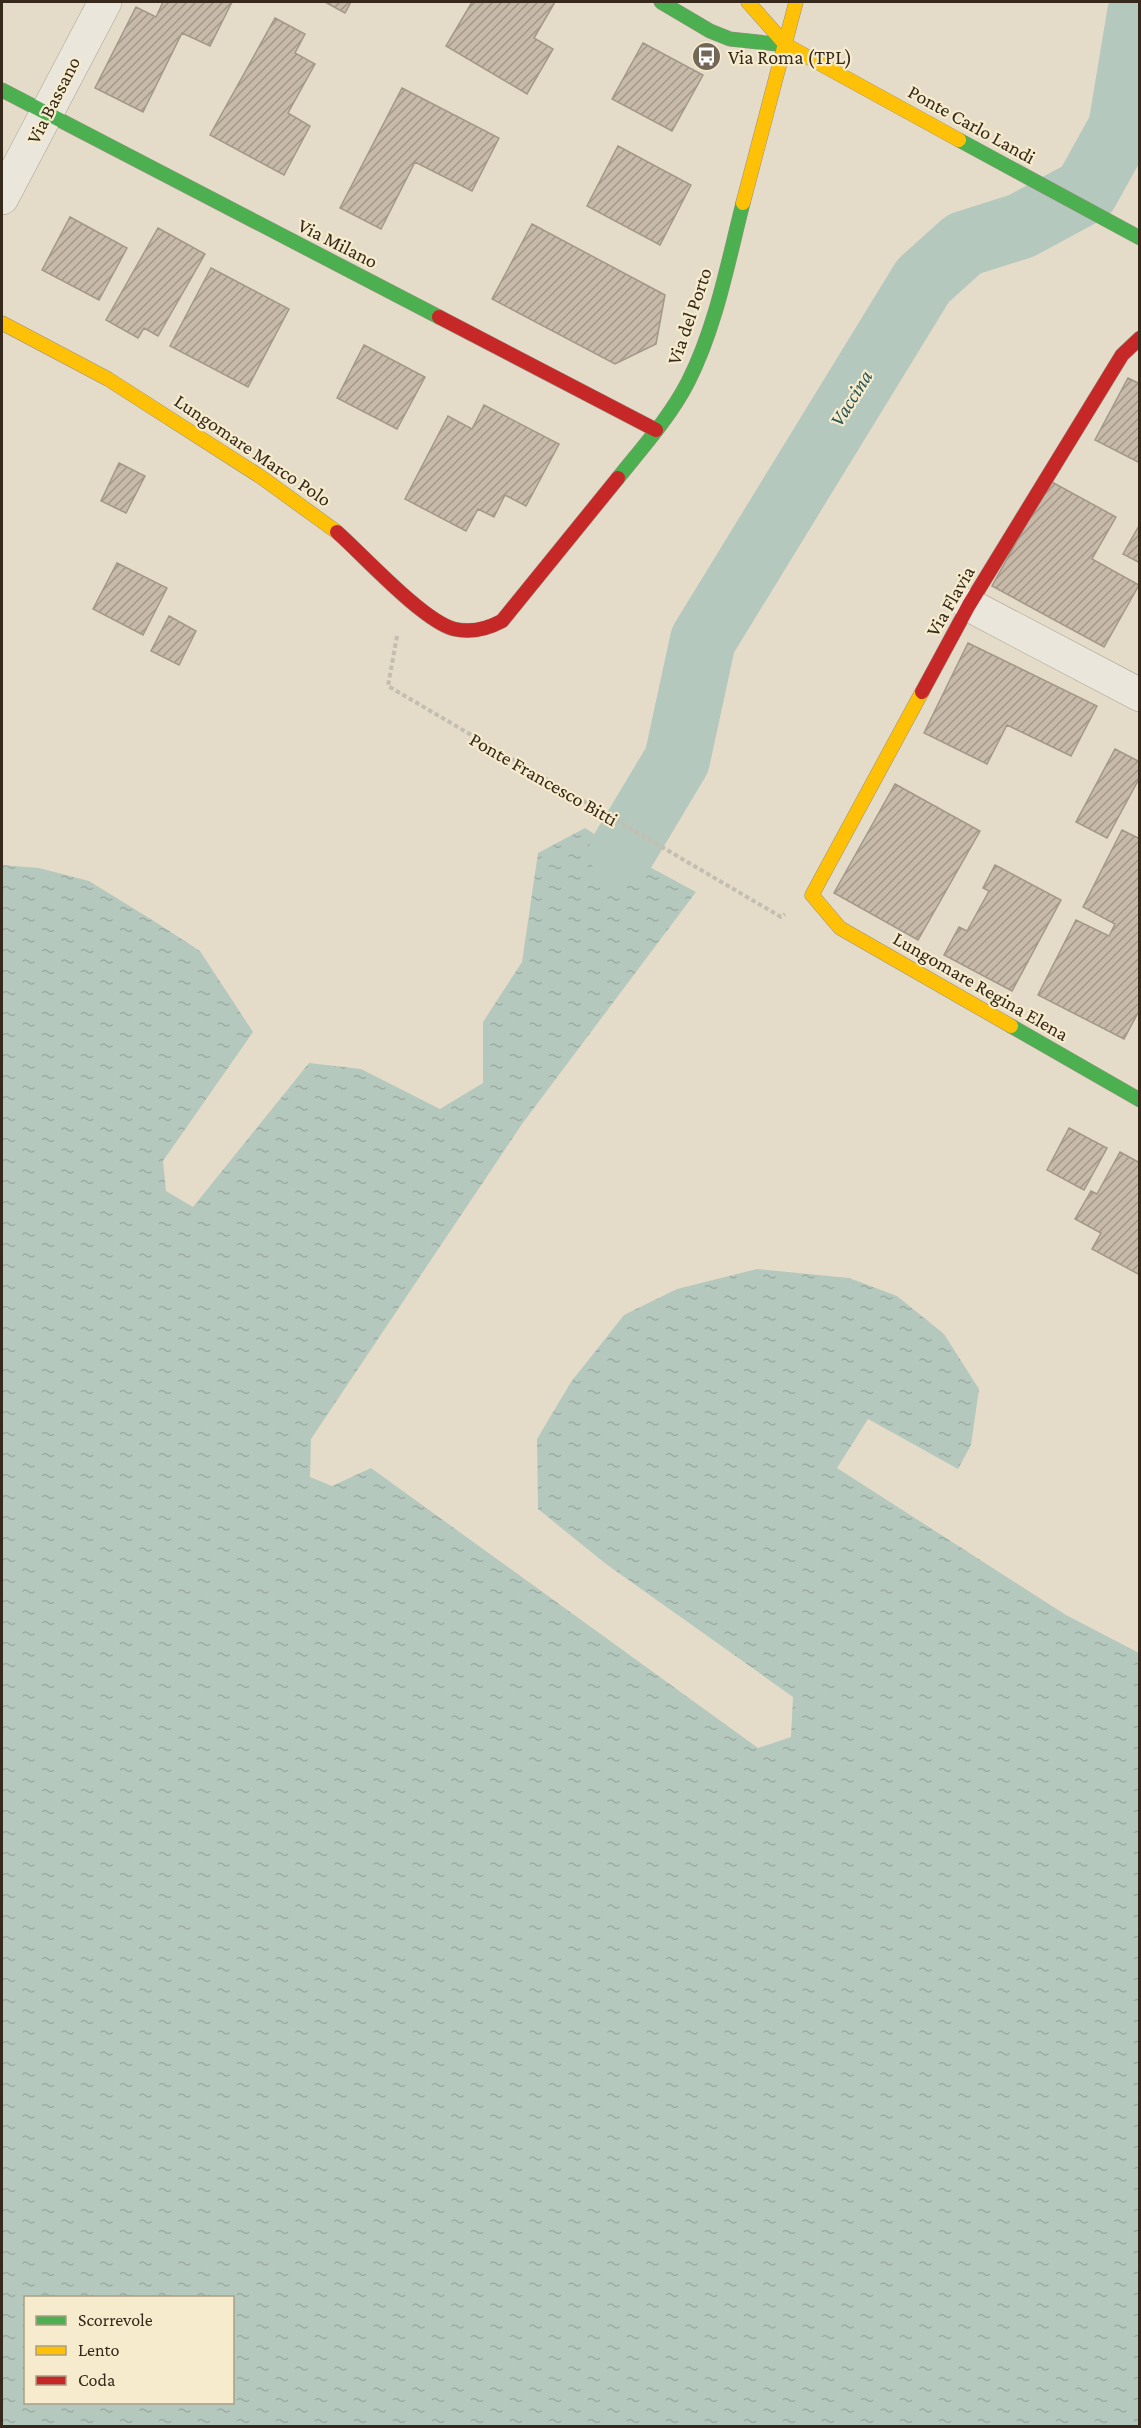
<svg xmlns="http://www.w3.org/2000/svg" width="1141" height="2428" viewBox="0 0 1141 2428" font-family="'Crimson Pro',serif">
  <defs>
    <pattern id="water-ripples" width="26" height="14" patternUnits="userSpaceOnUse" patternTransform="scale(1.5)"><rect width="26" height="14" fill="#b5c8bd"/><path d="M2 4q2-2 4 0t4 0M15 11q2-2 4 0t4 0" fill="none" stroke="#9caca2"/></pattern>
    <pattern id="building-hatch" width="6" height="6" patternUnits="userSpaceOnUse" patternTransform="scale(1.5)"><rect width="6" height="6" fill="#c7baa9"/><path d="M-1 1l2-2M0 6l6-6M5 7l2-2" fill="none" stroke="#a29789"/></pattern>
  </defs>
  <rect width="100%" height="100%" fill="#e4dcc8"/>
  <path fill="url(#water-ripples)" fill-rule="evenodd" d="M585,828L622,852L696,892L522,1124L311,1439L310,1477L332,1486L371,1468L758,1748L791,1737L793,1697L606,1564L538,1509L537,1439L571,1382L624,1315L677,1289L757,1269L849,1278L897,1296L944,1334L979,1389L971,1445L958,1469L868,1419L837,1468L1066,1615L1139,1653V2426H2V865L39,868L89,881L157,923L200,951L253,1032L163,1161L166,1191L193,1207L309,1063L361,1069L440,1109L483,1083V1022L522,962L538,853ZM26,2298H232V2402H26Z"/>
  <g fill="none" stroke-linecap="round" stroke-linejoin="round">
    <path stroke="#b5c8bd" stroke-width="66" d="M622,852L677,760L703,640L923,281L964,244L1021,226L1086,191L1121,128L1140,14"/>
  </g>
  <path fill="url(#building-hatch)" stroke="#a39888" stroke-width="1.5" d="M163,2H232L210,46L182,33L143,112L95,88L136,7L156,17Z
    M325,2H351L345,13Z
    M472,2H555L534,38L553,49L527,94L446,46Z
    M275,18L305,34L295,53L315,64L288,113L310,126L284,175L210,135Z
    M643,43L703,75L672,131L612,99Z
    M402,88L499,138L472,191L415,162L381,229L340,208Z
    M618,146L691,185L660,245L587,206Z
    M70,217L127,248L99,300L42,270Z
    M532,224L665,295L656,344L615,364L492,299Z
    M158,228L205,254L158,336L144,328L138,338L106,320Z
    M211,268L289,309L248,387L170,346Z
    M364,345L425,377L397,429L337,398Z
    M1128,378L1140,384V463L1095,440Z
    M484,405L559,444L526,506L505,495L494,517L478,509L466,531L405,499L448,416L472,429Z
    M119,463L145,476L126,513L101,501Z
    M1050,481L1116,517L1092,559L1139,585L1104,647L992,586Z
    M1140,524V563L1123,554Z
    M117,563L167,588L143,635L93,609Z
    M169,616L196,631L179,665L151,651Z
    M968,643L1097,706L1071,756L1007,725L987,764L924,733Z
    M1115,749L1140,762V777L1107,838L1076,822Z
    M895,784L980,831L918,940L834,893Z
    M1122,830L1140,839V1009L1124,1039L1038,995L1076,920L1109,936L1115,924L1083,907Z
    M995,865L1061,900L1012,991L944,955L959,927L967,931L989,891L983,888Z
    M1069,1128L1107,1148L1084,1190L1047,1170Z
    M1120,1152L1140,1163V1275L1092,1249L1101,1233L1075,1219L1091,1191L1097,1194Z"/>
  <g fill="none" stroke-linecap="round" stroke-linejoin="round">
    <defs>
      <path id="street" d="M2,198L105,2
        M969,605L1140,695"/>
      <path id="fast" d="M661,2L710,31L730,39L786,45
        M2,90L439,317
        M959,140L1140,238
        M618,478C642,448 670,417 688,382C716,327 728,262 743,203
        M1011,1026L1140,1100"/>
      <path id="slow" d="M748,2L786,45L959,140
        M743,203L796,2
        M2,323L108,379L261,477L337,532
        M922,692L812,895L840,928L1011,1026"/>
      <path id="jam" d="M439,317L656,430
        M337,532C364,556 423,621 454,629C471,633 487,629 502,621L618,478
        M922,692L969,605L1122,355L1140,338"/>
    </defs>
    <use href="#street" stroke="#a8a192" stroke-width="34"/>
    <use href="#fast" stroke="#989082" stroke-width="15"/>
    <use href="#slow" stroke="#989082" stroke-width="15"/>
    <use href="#jam" stroke="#989082" stroke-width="15"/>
    <path stroke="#c3bdb2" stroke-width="4" stroke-dasharray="4.5 3" stroke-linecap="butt" d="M397,636L388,686L781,917L785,914"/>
    <use href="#street" stroke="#ebe6db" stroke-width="33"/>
    <use href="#fast" stroke="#4caf50" stroke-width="14"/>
    <use href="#slow" stroke="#ffc107" stroke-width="14"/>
    <use href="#jam" stroke="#c62828" stroke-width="14"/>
  </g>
  <defs>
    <symbol id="bus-disc" viewBox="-11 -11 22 22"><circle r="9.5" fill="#736858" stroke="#f6eccd"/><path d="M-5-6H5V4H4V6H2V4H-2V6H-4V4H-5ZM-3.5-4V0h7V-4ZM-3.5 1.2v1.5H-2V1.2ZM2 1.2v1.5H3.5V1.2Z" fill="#fff"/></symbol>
  </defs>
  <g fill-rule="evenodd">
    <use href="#bus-disc" x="690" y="40" width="33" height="33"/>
  </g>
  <g text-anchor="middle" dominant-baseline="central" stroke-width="4.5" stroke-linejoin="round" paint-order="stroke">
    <g font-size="20" fill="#36291b" stroke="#f6eccd" text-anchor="start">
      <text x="728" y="57">Via Roma (TPL)</text>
    </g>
    <g font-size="20" fill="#36291b" stroke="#f6eccd">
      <text transform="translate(53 100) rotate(-63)">Via Bassano</text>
      <text transform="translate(972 124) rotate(29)">Ponte Carlo Landi</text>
      <text transform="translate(338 243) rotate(27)">Via Milano</text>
      <text transform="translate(689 316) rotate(-71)">Via del Porto</text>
      <text transform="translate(253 450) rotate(34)">Lungomare Marco Polo</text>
      <text transform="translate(950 601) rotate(-60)">Via Flavia</text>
      <text transform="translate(544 779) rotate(30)">Ponte Francesco Bitti</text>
      <text transform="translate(981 986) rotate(30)">Lungomare Regina Elena</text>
    </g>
    <g font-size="21" font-style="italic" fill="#2a5655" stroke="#f6eccd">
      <text transform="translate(851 398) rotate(-58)">Vaccina</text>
    </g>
  </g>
  <rect width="1141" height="2428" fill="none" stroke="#36291b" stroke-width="6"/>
  <rect x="24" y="2296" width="210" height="108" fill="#f6eccd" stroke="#a99e86" stroke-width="1.5"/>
  <rect x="36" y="2316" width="30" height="9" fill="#4caf50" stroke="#a99e86" stroke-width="1.5"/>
  <text x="78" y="2326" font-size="18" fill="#36291b">Scorrevole</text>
  <rect x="36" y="2346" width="30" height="9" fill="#ffc107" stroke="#a99e86" stroke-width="1.5"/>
  <text x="78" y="2356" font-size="18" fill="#36291b">Lento</text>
  <rect x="36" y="2376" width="30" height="9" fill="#c62828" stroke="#a99e86" stroke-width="1.5"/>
  <text x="78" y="2386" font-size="18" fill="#36291b">Coda</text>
</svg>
